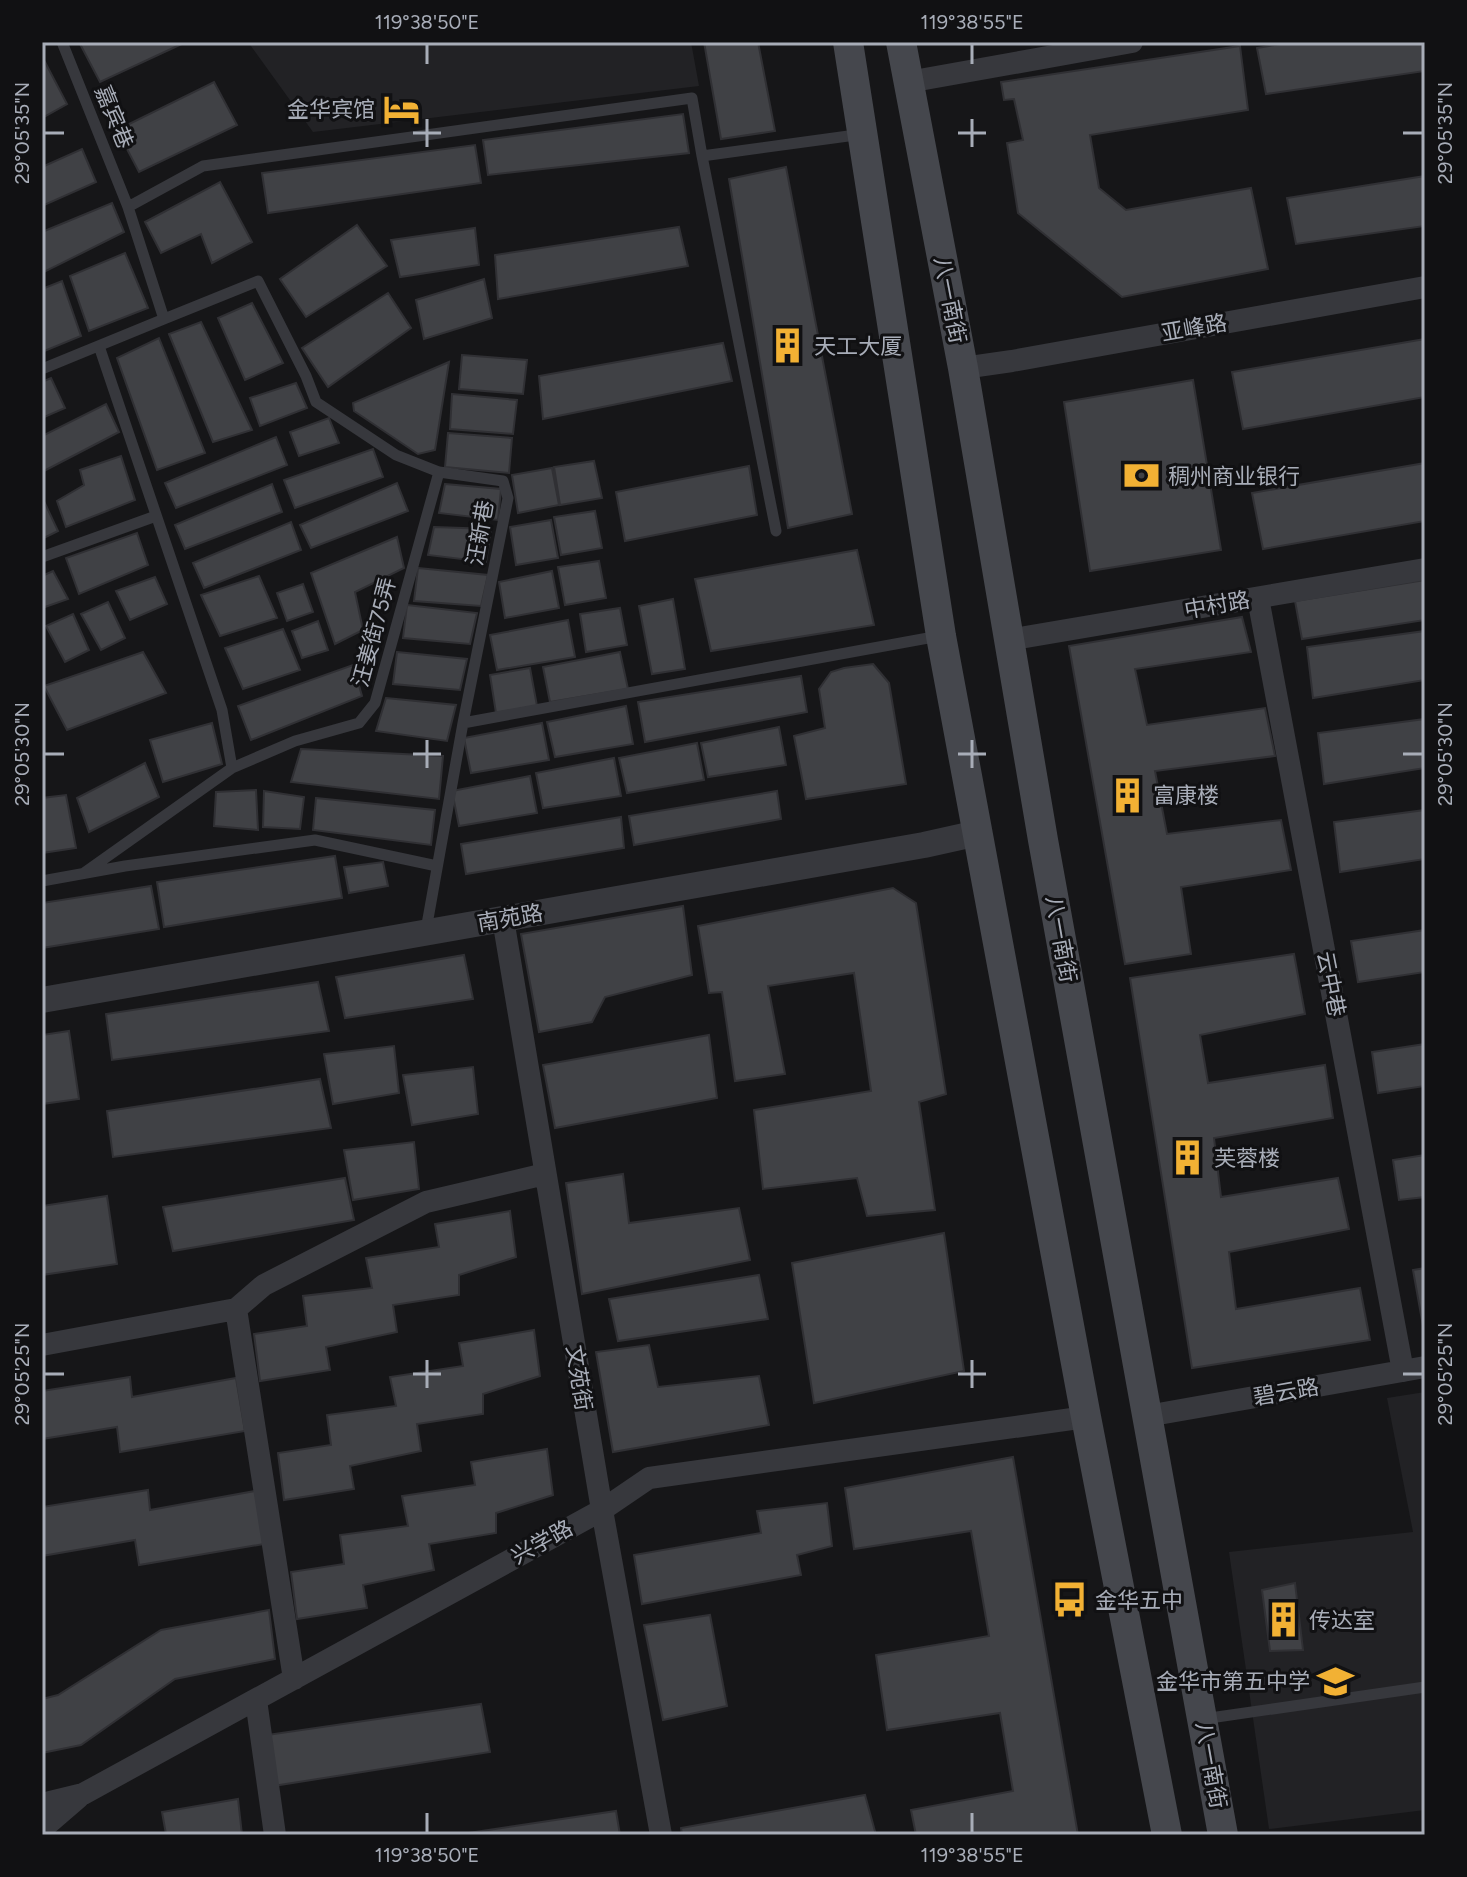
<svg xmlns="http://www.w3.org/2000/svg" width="1467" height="1877" viewBox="0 0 1467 1877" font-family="Figtree,'Noto Sans SC',sans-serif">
  <rect width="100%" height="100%" fill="#161618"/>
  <path fill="#222225" d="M248,42H691L699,86L313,132Z
    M1425,1392V1810L1269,1829L1229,1552L1413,1532L1387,1398Z"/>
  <path fill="#404145" stroke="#303034" stroke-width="2" d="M79,42H186L100,82Z
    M704,42H758L775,131L721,139Z
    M1292,42H1425V71L1266,94L1257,48Z
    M1240,46L1248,110L1090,135L1099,188L1126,210L1251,188L1268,269L1122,297L1018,213L1007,143L1023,140L1014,99L1004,100L1001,82Z
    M45,62L67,104L42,118V64Z
    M214,82L237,125L139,172L117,130Z
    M683,114L689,153L488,175L483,140Z
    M475,145L481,183L268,213L262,173Z
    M82,149L96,182L42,206V167Z
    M786,167L852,514L788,528L729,179Z
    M1425,176V226L1296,244L1287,198Z
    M220,182L252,242L212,263L201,234L161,253L145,222Z
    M112,203L124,232L42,273V232Z
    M357,225L387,266L306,317L280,279Z
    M679,227L688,266L498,299L495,255Z
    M475,228L479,265L400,277L391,240Z
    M125,253L148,308L89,331L70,276Z
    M484,279L492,318L424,339L416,300Z
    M62,281L81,336L42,352V289Z
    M388,293L411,328L328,387L302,348Z
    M252,303L283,363L245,380L218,318Z
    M201,322L252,430L213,442L169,334Z
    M159,338L205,453L157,470L117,358Z
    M1425,339V397L1243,429L1232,372Z
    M723,343L732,381L543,419L539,376Z
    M462,355L527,360L523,394L459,389Z
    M449,362L435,450L418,454L354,411L353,403Z
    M51,378L65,408L42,418V382Z
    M1193,380L1221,550L1090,571L1064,402Z
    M296,383L307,408L260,426L250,398Z
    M452,394L517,400L513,434L450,429Z
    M106,404L119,432L42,472V436Z
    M329,418L339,443L299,456L290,432Z
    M448,433L512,438L509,473L445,467Z
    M276,437L287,465L176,508L165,483Z
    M373,449L383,477L295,508L284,480Z
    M121,456L135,500L66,527L57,501L84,485L80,470Z
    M594,461L602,498L560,505L554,467Z
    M1425,463V521L1263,549L1252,493Z
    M749,466L757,515L625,541L616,492Z
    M552,468L559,505L518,513L512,475Z
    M397,483L408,511L311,548L300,525Z
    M272,484L282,512L185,549L175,525Z
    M445,484L501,489L498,520L439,513Z
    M42,497L58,531L42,539Z
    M595,511L602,548L561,555L554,517Z
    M551,520L558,558L516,565L510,527Z
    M291,522L301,550L204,588L193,563Z
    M434,527L491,529L486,562L428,555Z
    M137,533L148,565L79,594L66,558Z
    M397,537L404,568L355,592L363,630L335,644L311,573Z
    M857,550L874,625L711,651L695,579Z
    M599,561L606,598L565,605L558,567Z
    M418,568L488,575L481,606L414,601Z
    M53,571L68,599L42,608V576Z
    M552,571L559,608L505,618L499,582Z
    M259,576L277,618L220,636L201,595Z
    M155,577L167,604L130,620L116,591Z
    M1425,580V620L1302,639L1295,601Z
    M303,584L313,612L287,621L277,593Z
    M673,599L685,669L652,674L639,606Z
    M108,602L125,638L101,650L81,614Z
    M407,605L477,613L470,644L403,638Z
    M620,608L627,645L586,652L580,614Z
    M73,614L89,650L65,662L46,626Z
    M1242,617L1251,652L1135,669L1147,725L1265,708L1275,756L1155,771L1167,834L1281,820L1291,870L1181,887L1191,954L1125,964L1069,646Z
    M568,620L575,657L497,670L490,635Z
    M318,621L328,650L302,658L292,631Z
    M283,629L300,670L243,689L225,648Z
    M1425,631V680L1313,698L1307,647Z
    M143,652L166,693L67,730L44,686Z
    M397,652L467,659L460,690L393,684Z
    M620,652L628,689L550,702L543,667Z
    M873,664L889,683L906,784L806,799L794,736L825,728L819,689L831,672L844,668Z
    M353,665L362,696L251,740L238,706Z
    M530,668L537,706L496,713L490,675Z
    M801,676L807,712L645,742L638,702Z
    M386,698L456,705L447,741L376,731Z
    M626,706L633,744L555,757L547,722Z
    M1425,719V768L1324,784L1318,733Z
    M212,723L222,764L163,782L150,740Z
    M542,723L549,760L471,773L464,738Z
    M779,727L786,765L708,777L701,743Z
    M697,743L704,780L627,793L619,758Z
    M301,749L443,756L439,799L291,782Z
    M614,758L621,796L543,808L536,773Z
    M145,763L159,797L89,832L77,798Z
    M530,776L537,813L459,826L452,791Z
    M256,790L258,830L214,826L216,792Z
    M264,791L304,797L300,829L263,827Z
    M777,791L781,819L634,845L629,816Z
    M66,795L76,848L42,853V798Z
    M316,798L435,810L431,845L313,830Z
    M1425,810V859L1340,872L1334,822Z
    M621,817L624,848L466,874L461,844Z
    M335,856L342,898L164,927L157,882Z
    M383,862L388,886L349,893L344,867Z
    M151,886L159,929L42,948V903Z
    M893,888L916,903L946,1094L919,1102L935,1210L867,1216L857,1178L763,1189L754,1110L871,1091L854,973L768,986L785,1074L735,1081L722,992L709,993L698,926Z
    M683,906L692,975L605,997L592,1022L539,1032L521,934Z
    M1425,930V972L1358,982L1351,941Z
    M1294,954L1305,1014L1200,1035L1208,1083L1325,1065L1333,1118L1214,1138L1221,1197L1338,1178L1349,1229L1229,1252L1236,1309L1360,1288L1370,1340L1192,1368L1130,978Z
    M464,955L473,999L345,1018L336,977Z
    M318,982L329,1031L112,1060L106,1014Z
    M69,1031L79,1099L42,1104V1035Z
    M709,1035L717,1098L555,1128L543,1065Z
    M1425,1044V1086L1378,1093L1372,1052Z
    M394,1046L399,1093L333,1104L324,1054Z
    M473,1067L478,1114L412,1125L403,1075Z
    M320,1079L331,1128L113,1157L107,1111Z
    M414,1142L419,1189L353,1200L344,1150Z
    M1425,1155V1197L1399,1200L1393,1160Z
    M623,1174L629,1223L739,1208L750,1260L582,1294L566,1183Z
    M345,1178L354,1220L173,1251L163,1207Z
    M107,1196L117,1264L42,1275V1206Z
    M510,1211L516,1257L459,1275V1295L393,1305L397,1332L326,1347L330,1370L260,1381L254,1334L307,1326L303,1296L372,1288L366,1258L439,1247L435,1224Z
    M944,1233L964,1371L814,1403L792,1263Z
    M1425,1268V1326H1423L1413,1270Z
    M759,1275L768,1319L618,1341L609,1299Z
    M534,1330L540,1376L483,1394V1414L417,1424L421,1451L350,1466L354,1489L284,1500L278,1453L331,1445L327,1415L396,1406L390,1377L463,1366L459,1343Z
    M649,1345L658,1387L759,1376L769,1425L613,1452L596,1352Z
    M130,1377L132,1397L236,1378L245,1431L120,1452L117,1427L42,1439V1391Z
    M547,1449L553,1495L496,1513V1533L429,1544L434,1570L363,1585L367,1608L297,1619L291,1572L344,1564L340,1535L408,1526L402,1496L475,1485L471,1462Z
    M1013,1457L1078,1835H916L911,1810L1013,1791L1000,1713L887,1730L876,1655L989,1636L971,1531L854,1549L845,1488Z
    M148,1490L150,1510L255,1491L264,1544L139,1565L135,1540L42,1556V1507Z
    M827,1503L832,1546L797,1555L801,1575L642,1604L634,1555L761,1533L757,1511Z
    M1295,1583L1303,1650L1270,1651L1262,1590Z
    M269,1610L275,1659L175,1679L81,1745L42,1753V1699L58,1695L161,1630Z
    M710,1615L727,1706L663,1720L644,1625Z
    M481,1704L490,1752L273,1786L267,1735Z
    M865,1795L876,1835H682L681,1828Z
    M238,1799L242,1835H161L166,1834L162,1812Z
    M616,1811L620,1835H455Z"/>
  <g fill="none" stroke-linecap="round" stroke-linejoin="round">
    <path stroke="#37383d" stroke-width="11" d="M702,156L776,531
      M128,207L203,166L692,98L702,156L863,134
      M164,319L258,281L306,376L316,402L396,455L439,472L503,481L508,498L463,723L426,930
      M99,346L222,710L232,768
      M42,369L164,319L128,207L62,42
      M42,557L156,516
      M463,723L939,636
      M84,873L232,768L295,741L359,723L375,703L439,472
      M42,881L125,866L315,840L437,866
      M1203,1719L1425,1687"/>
    <path stroke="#37383d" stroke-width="22" d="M908,82L1132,42
      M963,368L1012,361L1425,287
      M1258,598L1403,1371
      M1008,640L1425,569
      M503,919L602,1510L661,1835
      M236,1309L294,1679
      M42,1345L236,1309L264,1285L426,1202L545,1174
      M1147,1416L1425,1367
      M256,1700L275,1835
      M42,1804L83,1794L602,1510L649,1478L1086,1417
      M42,1829L78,1798"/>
    <path stroke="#37383d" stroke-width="26" d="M42,1000L924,845L978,833"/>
    <path stroke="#45474d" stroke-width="30" d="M848,42L941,636L1086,1417L1167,1835
      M901,42L963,368L1043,840L1223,1835"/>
  </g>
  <path fill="none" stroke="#a8adb8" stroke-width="3" d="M427,44V64M972,44V64M427,119V147M972,119V147M44,133H64M413,133H441M958,133H986M1403,133H1423M427,740V768M972,740V768M44,754H64M413,754H441M958,754H986M1403,754H1423M427,1360V1388M972,1360V1388M44,1374H64M413,1374H441M958,1374H986M1403,1374H1423M427,1813V1833M972,1813V1833"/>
  <defs>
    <symbol id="hotel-bare" viewBox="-9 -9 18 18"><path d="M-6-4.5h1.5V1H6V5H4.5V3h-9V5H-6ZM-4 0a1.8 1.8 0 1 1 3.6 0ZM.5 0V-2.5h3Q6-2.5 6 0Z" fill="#f2b134" stroke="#111113" stroke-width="2.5" paint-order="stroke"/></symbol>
    <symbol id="building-bare" viewBox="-9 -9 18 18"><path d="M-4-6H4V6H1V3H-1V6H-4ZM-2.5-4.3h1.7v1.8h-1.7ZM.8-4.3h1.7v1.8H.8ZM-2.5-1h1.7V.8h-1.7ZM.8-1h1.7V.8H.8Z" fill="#f2b134" stroke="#111113" stroke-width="2.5" paint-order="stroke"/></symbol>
    <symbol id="bank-bare" viewBox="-9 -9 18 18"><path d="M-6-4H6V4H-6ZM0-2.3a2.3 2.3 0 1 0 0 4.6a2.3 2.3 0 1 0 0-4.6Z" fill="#f2b134" stroke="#111113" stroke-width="2.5" paint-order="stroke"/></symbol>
    <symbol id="bus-bare" viewBox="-9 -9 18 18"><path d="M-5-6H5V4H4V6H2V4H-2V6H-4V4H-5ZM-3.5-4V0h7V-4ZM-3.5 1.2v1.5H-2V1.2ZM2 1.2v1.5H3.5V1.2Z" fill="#f2b134" stroke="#111113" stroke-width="2.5" paint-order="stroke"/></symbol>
    <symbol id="school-bare" viewBox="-9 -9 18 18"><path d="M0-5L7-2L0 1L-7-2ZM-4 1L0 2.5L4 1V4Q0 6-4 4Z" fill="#f2b134" stroke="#111113" stroke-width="2.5" paint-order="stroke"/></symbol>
  </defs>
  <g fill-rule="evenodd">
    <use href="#hotel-bare" x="376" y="84" width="51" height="51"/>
    <use href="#building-bare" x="762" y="320" width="51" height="51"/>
    <use href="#bank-bare" x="1116" y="450" width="51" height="51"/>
    <use href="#building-bare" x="1102" y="770" width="51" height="51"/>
    <use href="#building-bare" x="1162" y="1132" width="51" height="51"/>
    <use href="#bus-bare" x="1044" y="1574" width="51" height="51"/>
    <use href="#building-bare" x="1258" y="1594" width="51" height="51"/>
    <use href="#school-bare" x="1310" y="1656" width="51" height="51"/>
  </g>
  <g text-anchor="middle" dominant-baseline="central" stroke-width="6" stroke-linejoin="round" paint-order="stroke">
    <g font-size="22" fill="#a8adb8" stroke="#111113" text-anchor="start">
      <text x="375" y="109" text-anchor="end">金华宾馆</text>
      <text x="814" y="346">天工大厦</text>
      <text x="1168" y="476">稠州商业银行</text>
      <text x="1153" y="795">富康楼</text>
      <text x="1214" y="1158">芙蓉楼</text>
      <text x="1095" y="1600">金华五中</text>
      <text x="1309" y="1620">传达室</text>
      <text x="1310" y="1681" text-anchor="end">金华市第五中学</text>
    </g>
    <g font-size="22" fill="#a8adb8" stroke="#111113">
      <text transform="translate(114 117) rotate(68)">嘉宾巷</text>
      <text transform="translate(950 300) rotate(79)">八一南街</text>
      <text transform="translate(1194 328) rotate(-10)">亚峰路</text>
      <text transform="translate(480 533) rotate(-80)">汪新巷</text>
      <text transform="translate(1217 605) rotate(-10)">中村路</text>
      <text transform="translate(374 632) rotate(-75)">汪姜街75弄</text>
      <text transform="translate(510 918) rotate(-10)">南苑路</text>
      <text transform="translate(1061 939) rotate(80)">八一南街</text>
      <text transform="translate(1331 984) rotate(79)">云中巷</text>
      <text transform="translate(579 1378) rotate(81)">文苑街</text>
      <text transform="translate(1286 1392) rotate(-10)">碧云路</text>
      <text transform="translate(542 1542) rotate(-29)">兴学路</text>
      <text transform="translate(1211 1765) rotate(80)">八一南街</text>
    </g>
  </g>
  <rect width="1467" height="1877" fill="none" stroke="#111113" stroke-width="88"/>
  <rect x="44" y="44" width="1379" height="1789" fill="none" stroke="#a8adb8" stroke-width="3"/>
  <g font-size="20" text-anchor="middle" fill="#a8adb8">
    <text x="427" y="29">119°38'50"E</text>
    <text x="972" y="29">119°38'55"E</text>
    <text transform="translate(22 133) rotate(-90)" y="7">29°05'35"N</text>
    <text transform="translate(1445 133) rotate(-90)" y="7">29°05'35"N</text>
    <text transform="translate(22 754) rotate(-90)" y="7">29°05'30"N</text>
    <text transform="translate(1445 754) rotate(-90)" y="7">29°05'30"N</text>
    <text transform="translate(22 1374) rotate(-90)" y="7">29°05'25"N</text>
    <text transform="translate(1445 1374) rotate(-90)" y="7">29°05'25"N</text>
    <text x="427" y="1862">119°38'50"E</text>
    <text x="972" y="1862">119°38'55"E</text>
  </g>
</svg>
